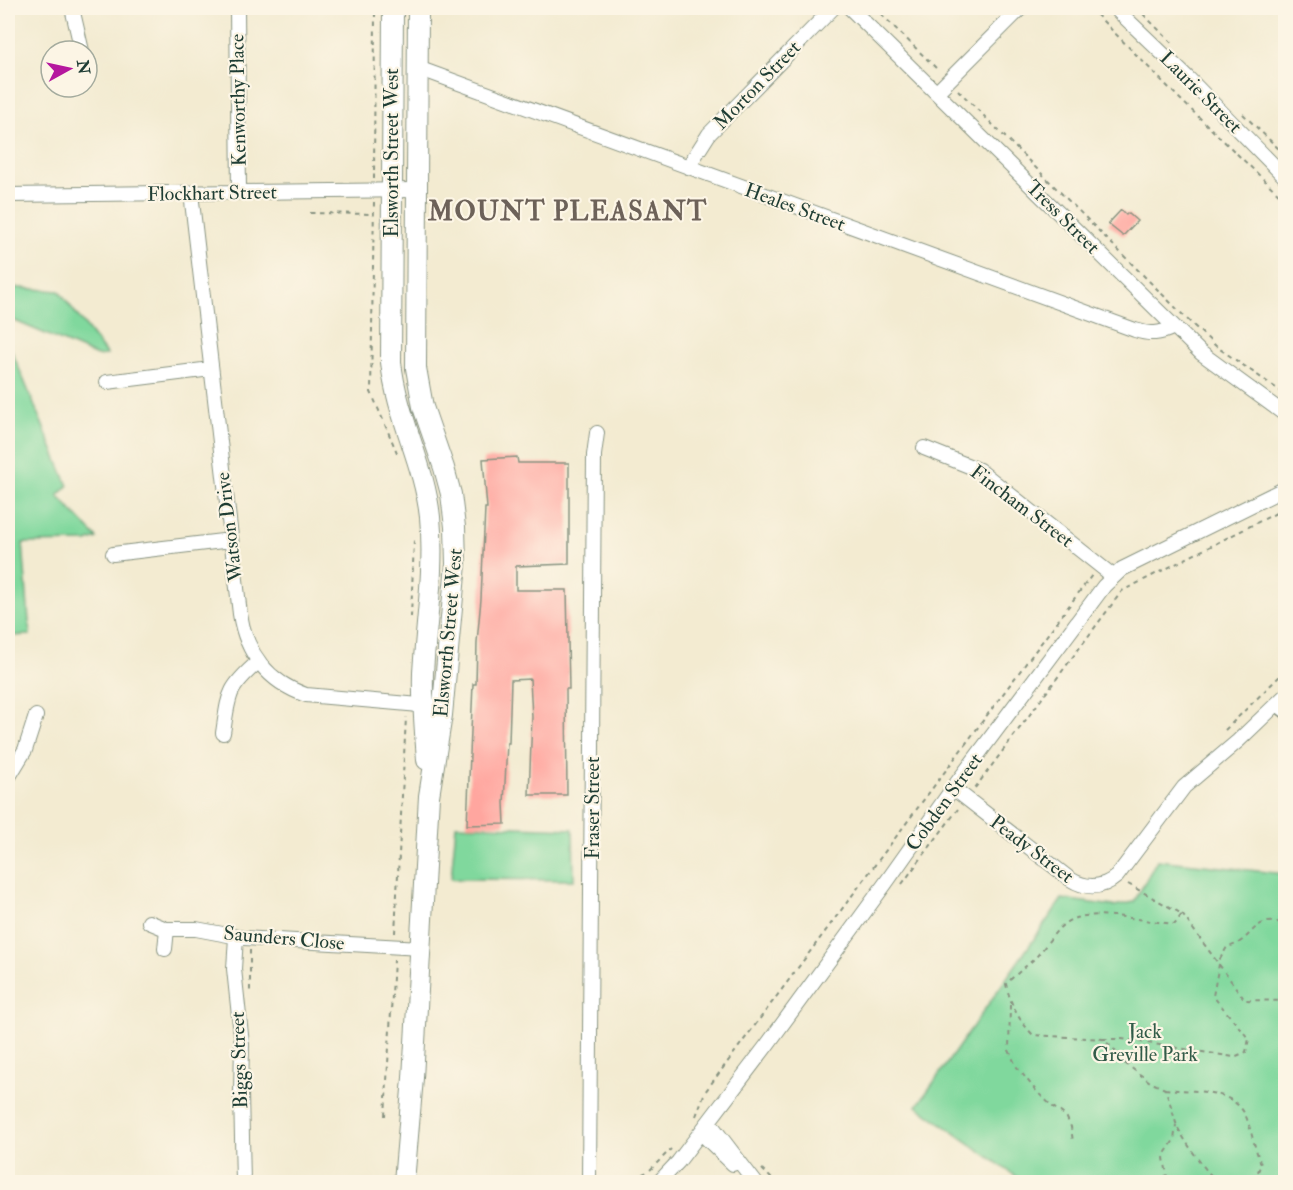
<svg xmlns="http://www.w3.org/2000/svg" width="1293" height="1190" viewBox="0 0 1293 1190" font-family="'IM FELL Double Pica',serif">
  <rect width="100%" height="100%" fill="#fcf5e5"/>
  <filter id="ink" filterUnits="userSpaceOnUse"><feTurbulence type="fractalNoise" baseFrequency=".0167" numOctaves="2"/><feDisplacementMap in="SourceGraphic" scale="12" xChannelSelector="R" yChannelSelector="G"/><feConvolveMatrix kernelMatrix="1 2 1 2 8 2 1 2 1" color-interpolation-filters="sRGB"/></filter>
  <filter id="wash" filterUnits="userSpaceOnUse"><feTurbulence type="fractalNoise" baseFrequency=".008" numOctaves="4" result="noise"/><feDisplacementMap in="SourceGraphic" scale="24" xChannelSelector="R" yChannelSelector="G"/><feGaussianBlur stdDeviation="1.35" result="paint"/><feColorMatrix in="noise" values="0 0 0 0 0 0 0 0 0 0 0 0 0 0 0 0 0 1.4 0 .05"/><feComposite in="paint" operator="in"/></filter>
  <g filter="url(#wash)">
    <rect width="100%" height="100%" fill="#f3ebd1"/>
    <path fill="#80d89d" stroke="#508a68" stroke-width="1.5" d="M8,287L59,291L107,355L97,356L8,318Z
      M8,342L68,486L58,496L97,538L87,542L23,543L30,635L8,636Z
      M456,825L573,829L574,880L451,879Z
      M1157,860L1285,874V1182H1024L917,1106L1062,899L1114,906L1134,902Z"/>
    <g id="blocks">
      <path fill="#ffa69f" d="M1121,210L1126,215L1128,213L1137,221L1123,236L1108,224Z
        M517,457L518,463H569V564L516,566V590H567L569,689H566L567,795H529L532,717L530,679L511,680L509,743H507L504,803L505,824L467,825L473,684H476L477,642L481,599L485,508H487L483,459Z"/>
    </g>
  </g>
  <g filter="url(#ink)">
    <use href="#blocks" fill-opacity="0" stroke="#899482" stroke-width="1.5"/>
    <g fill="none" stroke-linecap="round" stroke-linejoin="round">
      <defs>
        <path id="lane" d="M1274,706L1286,715"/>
        <path id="street" d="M72,8L82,51
          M237,8L239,192
          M850,8L1201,353L1286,415
          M1115,8L1189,79L1286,178
          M418,68L1135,330C1150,335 1160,334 1174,327
          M937,92L1021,8
          M688,167L709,134L833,8
          M191,193L240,614C246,653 268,682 306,695L431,706
          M8,195L416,190
          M107,382L211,369
          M924,448L979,470L1113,576
          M113,554L231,540
          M223,733C229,694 227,689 258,662
          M8,778L25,750L36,716
          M953,788L1070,879C1086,889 1102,889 1117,876L1184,787L1238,741L1286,695
          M149,922L166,929H196L244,938L421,948
          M236,937L234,969L242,1044L241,1093L243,1182
          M165,949L167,929
          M709,1122L755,1182
          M701,1133L733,1164
          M589,1182L594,455L597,433
          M659,1182L678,1162L767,1045L885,884L953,788L1104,586L1122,569L1286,488"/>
        <path id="secondary" d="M393,8L391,362C397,418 424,462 430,517C435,569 426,622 423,673C422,702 425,731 427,760
          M404,1182L413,1078L429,796L442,715L456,564L455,527L451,494L444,468L423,407L416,368L418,8"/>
      </defs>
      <use href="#lane" stroke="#899482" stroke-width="10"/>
      <use href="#street" stroke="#899482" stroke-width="16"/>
      <use href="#secondary" stroke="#899482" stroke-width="22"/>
      <path stroke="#899482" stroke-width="2" stroke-dasharray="4.5 4.5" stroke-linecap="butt" d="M875,8L939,71
        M1090,8L1180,99L1286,201
        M1137,8L1173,44
        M958,90L1192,324L1217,347L1286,395
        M1243,114L1286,156
        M374,179L375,8
        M374,202L371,392L398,455
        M310,213L374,214
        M411,617L414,539
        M1225,730L1286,670
        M975,788L1122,591L1286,508
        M902,884L958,809
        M1128,884L1182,914L1175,924C1147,922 1098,909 1073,919C1056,925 1047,947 1034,959C1024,968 1015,975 1006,984C1011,1006 1018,1019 1033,1035L1103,1039L1113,1048L1122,1061L1150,1082L1165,1089C1170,1101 1173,1114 1177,1126C1182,1137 1209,1178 1219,1182
        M1182,914L1245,1000L1286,1001
        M395,933L406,717
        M250,950V992
        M1010,1005L1009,1050L1016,1066L1037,1092L1053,1107L1066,1116L1071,1127L1073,1142
        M1103,1039H1122L1234,1057L1246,1052L1249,1039L1213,996L1220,959L1227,947C1256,941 1249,914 1286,924
        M1165,1089C1194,1092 1235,1087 1247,1119C1252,1134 1255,1149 1261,1164L1254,1182
        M385,1116L394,960
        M696,1116L705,1092L1092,575
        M762,1169L775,1182
        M1164,1178L1167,1175L1164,1158L1166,1152L1174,1140L1176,1125
        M626,1182L649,1171L671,1149"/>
      <use href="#lane" stroke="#fff" stroke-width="7"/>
      <use href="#street" stroke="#fff" stroke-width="14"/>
      <use href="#secondary" stroke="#fff" stroke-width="20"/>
    </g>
  </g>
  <g text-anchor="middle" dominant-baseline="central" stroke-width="4.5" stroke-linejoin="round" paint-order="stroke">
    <g font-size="20" fill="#1f3d34" stroke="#fcf5e5">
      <text transform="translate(757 85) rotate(-46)">Morton Street</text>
      <text transform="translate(1201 92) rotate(45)">Laurie Street</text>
      <text transform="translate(238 100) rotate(-91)">Kenworthy Place</text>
      <text transform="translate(391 153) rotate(-90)">Elsworth Street West</text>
      <text transform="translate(212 193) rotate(-1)">Flockhart Street</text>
      <text transform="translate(795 207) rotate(20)">Heales Street</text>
      <text transform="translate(1063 217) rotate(45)">Tress Street</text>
      <text transform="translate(1022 506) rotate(37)">Fincham Street</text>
      <text transform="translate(229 527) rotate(-97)">Watson Drive</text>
      <text transform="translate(448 633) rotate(-85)">Elsworth Street West</text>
      <text transform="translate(944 802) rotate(-54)">Cobden Street</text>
      <text transform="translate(592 808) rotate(-90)">Fraser Street</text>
      <text transform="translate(1032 849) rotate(37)">Peady Street</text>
      <text transform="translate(284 938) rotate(5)">Saunders Close</text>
      <text transform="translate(239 1060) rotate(-92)">Biggs Street</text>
    </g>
    <g font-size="20" fill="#325c49" stroke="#fcf5e5">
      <text x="1145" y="1031">Jack<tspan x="1145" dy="23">Greville Park</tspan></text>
    </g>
    <g font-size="26" font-weight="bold" letter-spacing="1.5" fill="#6d6259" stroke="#fcf5e5">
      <text x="568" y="212">MOUNT PLEASANT</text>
    </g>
  </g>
  <rect width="1293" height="1190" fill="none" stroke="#fcf5e5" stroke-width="30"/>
  <g transform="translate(69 69) rotate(82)"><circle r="28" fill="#fcf5e5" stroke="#a4ab9e" stroke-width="1.5"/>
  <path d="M0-4.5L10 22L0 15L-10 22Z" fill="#b5179e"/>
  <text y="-9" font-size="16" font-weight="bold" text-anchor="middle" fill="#1f3d34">N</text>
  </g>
</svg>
